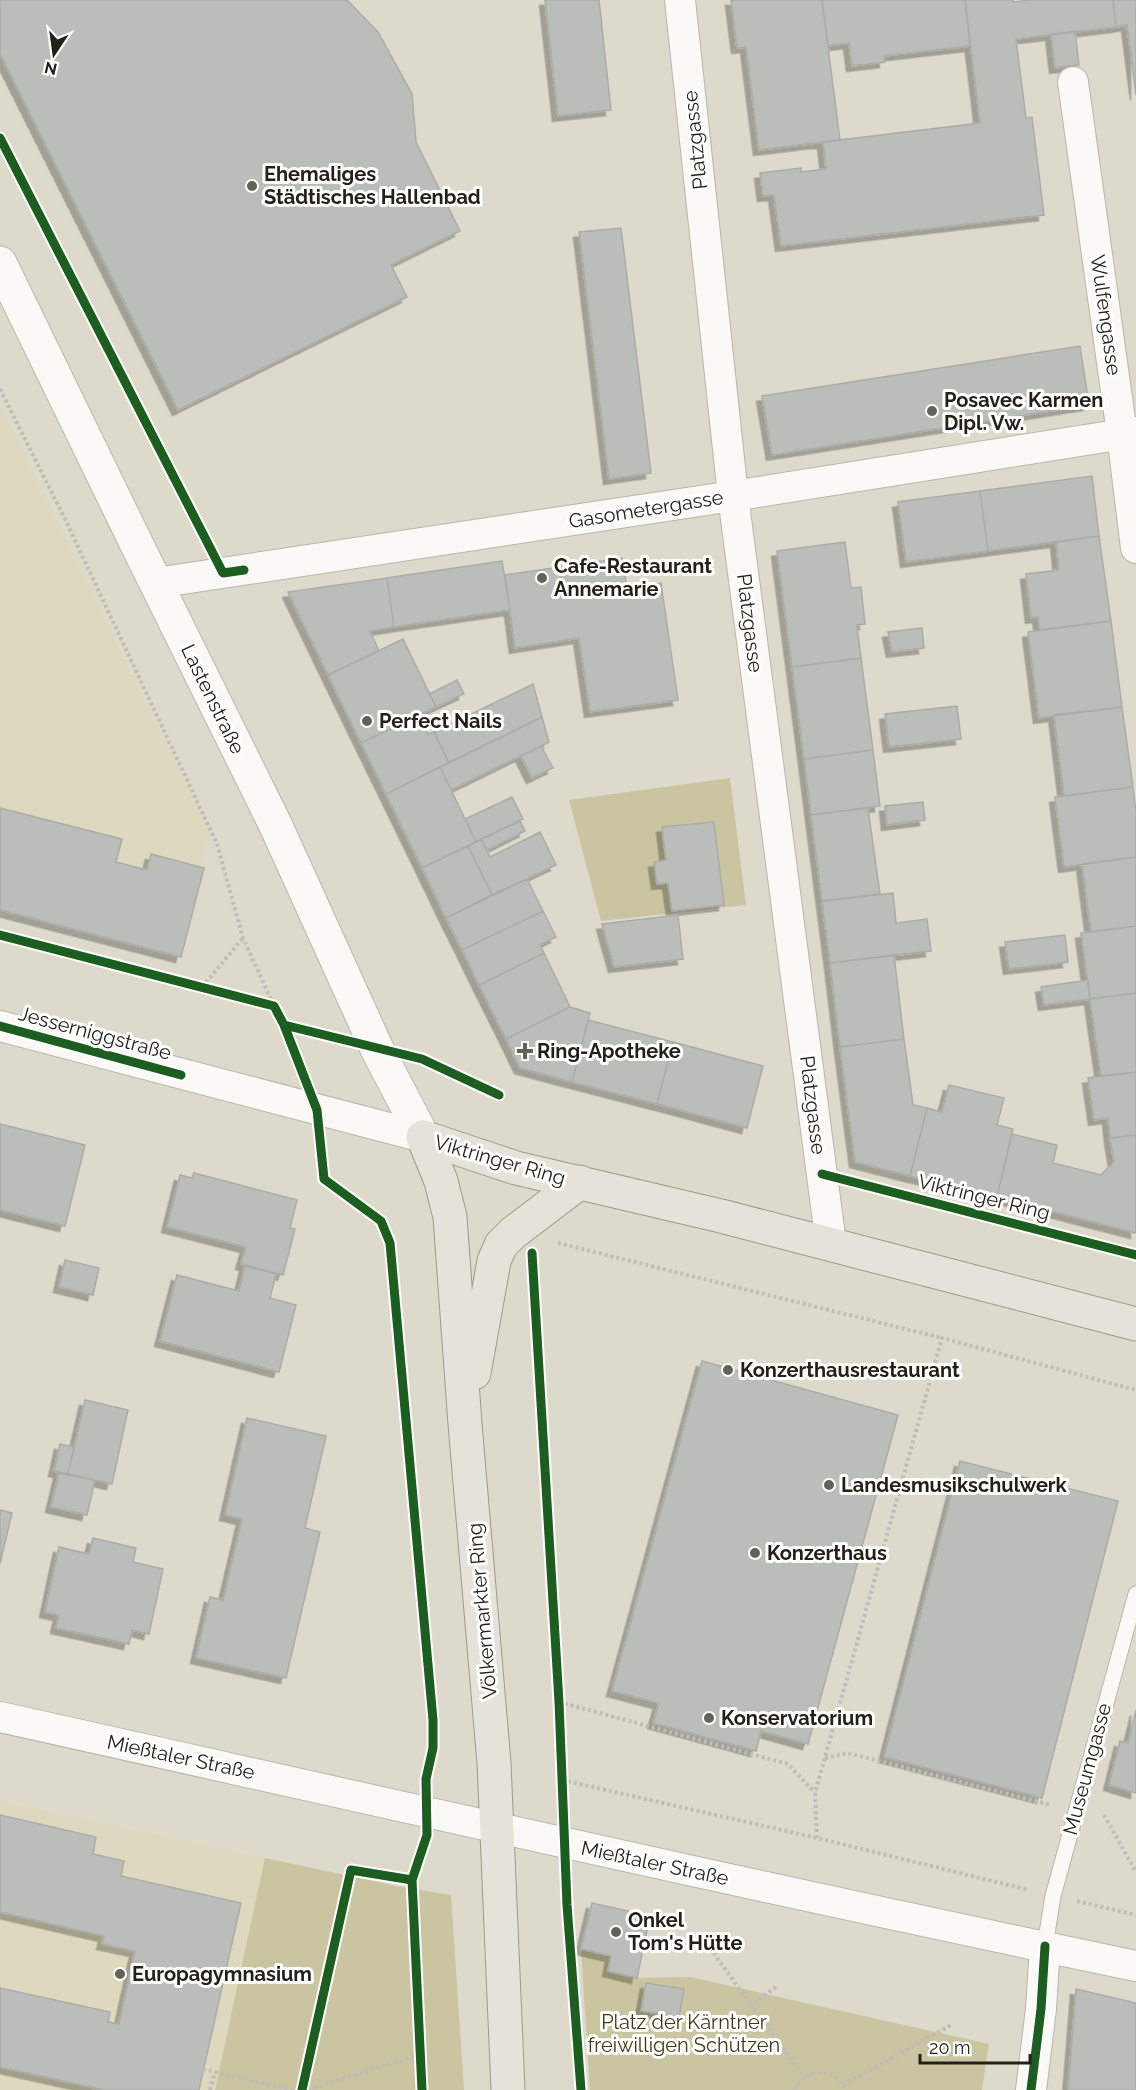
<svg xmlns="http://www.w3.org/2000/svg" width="1136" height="2090" viewBox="0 0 1136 2090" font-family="Raleway,sans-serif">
  <defs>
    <filter id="shadow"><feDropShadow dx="-5.5" dy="5.5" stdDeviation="0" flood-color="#0004"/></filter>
  </defs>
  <rect width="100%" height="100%" fill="#dddacb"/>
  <path fill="#ded9be" d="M0,403L210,833L180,952L0,905Z
    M0,1801L265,1858L215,2090H0Z"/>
  <path fill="#cac4a1" d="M730,778L746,905L601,921L569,800Z
    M265,1858L401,1887L451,1895L464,2090H215Z
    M581,1949L611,1956L608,1972L637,1978L690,1977L989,2044L982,2090H590Z"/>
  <path fill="#babdba" stroke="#a9aca9" stroke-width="1.5" filter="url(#shadow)" d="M0,0H347L378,32L412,94L416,142L460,231L391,265L407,297L178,410L0,54Z
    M545,0H599L611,110L558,116Z
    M731,0H822L840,140L759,150L746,47L737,48Z
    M822,0H965L970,46L884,56L885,62L852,66L849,43L828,46Z
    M965,0H1013V2L1030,0H1113L1116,27L1016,39L1026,118L1032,117L1044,215L781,246L774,195L763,196L760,173L801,168V172L826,169L823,142L980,123Z
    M1113,0H1136V95L1127,25L1116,27Z
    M1075,31L1079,65L1055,68L1051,34Z
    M621,228L651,473L609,479L579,232Z
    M1080,346L1089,405L772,455L762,396Z
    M1092,476L1099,536L988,551L980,491Z
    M980,491L988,551L906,562L898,502Z
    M1099,536L1111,621L1040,630L1038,617L1031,618L1026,574L1059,570L1056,542Z
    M845,542L851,588L861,587L865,624L857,625L861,658L792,667L777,551Z
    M622,558L627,588L661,583L678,700L590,712L579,638L515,648L505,575Z
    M502,561L510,610L394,627L387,578Z
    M387,578L394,627L370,631L379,651L328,675L288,592Z
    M1111,621L1122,707L1039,718L1028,632Z
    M922,628L924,648L892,652L888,632Z
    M403,639L436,707L361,743L328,675Z
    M861,658L873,750L804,759L792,667Z
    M457,680L464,694L436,707L429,694Z
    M533,684L542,717L449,763L434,732Z
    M957,706L961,739L889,747L885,714Z
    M1122,707L1133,787L1064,796L1054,715Z
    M419,715L428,734L434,732L449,763L386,794L361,743Z
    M542,717L549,742L451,790L440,767Z
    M541,746L553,768L532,778L521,756Z
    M873,750L880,806L811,815L804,759Z
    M440,767L476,842L422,868L386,794Z
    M1133,787L1136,812V857L1064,867L1055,797Z
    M512,797L523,819L476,842L465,819Z
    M923,802L925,820L887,825L885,806Z
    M0,808L122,839L116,862L147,870L151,854L204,868L181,957L0,910Z
    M868,808L880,894L822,901L811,815Z
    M520,821L525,831L487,850L481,839Z
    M714,822L724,905L672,911L668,883L657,884L654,862L666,860L662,827Z
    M540,832L556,865L492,895L468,846L481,839L490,857Z
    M468,846L492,895L446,918L422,868Z
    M1136,857V926L1091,932L1082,864Z
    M527,879L543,911L462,950L446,918Z
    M893,893L896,923L927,919L931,951L830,963L822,901Z
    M543,911L556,937L540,945L544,953L479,985L462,950Z
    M678,915L683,959L614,967L602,924Z
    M1136,926V993L1090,999L1081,933Z
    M1065,935L1068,962L1009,969L1005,942Z
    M544,953L570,1007L506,1039L479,985Z
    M894,955L904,1039L840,1047L830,963Z
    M1088,980L1090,999L1044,1005L1041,987Z
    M1136,993V1072L1101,1076L1090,999Z
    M570,1007L590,1013L572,1082L520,1068L506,1039Z
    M588,1020L673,1042L657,1104L572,1082Z
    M904,1039L913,1105L927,1108L910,1176L855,1162L840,1047Z
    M673,1042L763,1066L747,1128L657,1104Z
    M1136,1072V1135L1110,1138L1108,1118L1094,1120L1088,1078Z
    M949,1085L1004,1098L997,1125L1013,1129L997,1197L910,1176L927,1108L942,1112Z
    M0,1124L85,1145L65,1226L0,1210Z
    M1012,1134L1057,1145L1053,1163L1101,1175L1114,1162L1110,1138L1136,1135V1233L997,1197Z
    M194,1173L297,1200L290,1228L295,1229L283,1275L241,1264L246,1247L167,1227L180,1175L192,1178Z
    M65,1260L99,1268L93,1295L59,1287Z
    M245,1266L276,1274L270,1298L296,1305L279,1372L160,1341L177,1275L239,1291Z
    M702,1361L898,1415L808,1744L761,1731L756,1751L653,1723L659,1703L612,1691Z
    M85,1400L128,1410L112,1484L68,1474Z
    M247,1418L326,1436L305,1528L320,1532L286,1678L196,1658L210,1597L223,1600L242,1519L225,1515Z
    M60,1444L74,1447L68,1474L54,1471Z
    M960,1461L1118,1501L1042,1798L884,1757Z
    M59,1473L95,1480L87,1515L51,1507Z
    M0,1510L12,1513L0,1564Z
    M93,1538L136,1548L133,1562L163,1569L149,1634L132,1630L129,1644L56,1628L59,1615L45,1612L59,1547L89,1554Z
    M1136,1710V1793L1109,1785L1120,1741L1128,1743Z
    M0,1815L96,1837L93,1854L124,1861L121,1876L241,1903L199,2090H104L0,2067V1988L110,2012L108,2022L119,2024L135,1951L102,1944L104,1936L0,1912Z
    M592,1903L650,1916L637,1978L608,1971L611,1956L581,1949Z
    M646,1983L684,1989L679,2017L641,2011Z
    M1076,1989L1136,2003V2090H1068Z"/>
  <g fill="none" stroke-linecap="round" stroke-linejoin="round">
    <defs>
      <path id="service" d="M1045,1946L1053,1896L1136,1594"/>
      <path id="minor" d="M680,0L733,496L831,1244
        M1073,82L1122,434L1136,548
        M156,583L733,496L1136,432
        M0,1026L423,1137
        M0,1717C378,1801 756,1887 1136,1966
        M1031,2090L1041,2009L1045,1946"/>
      <path id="tertiary" d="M0,263L138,547L276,826L377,1049L423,1137"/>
      <path id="primary" d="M423,1137L441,1181L450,1217L465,1424L494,1763L508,2090
        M423,1137L516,1168L721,1216L1136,1324
        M474,1373L494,1261L501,1245L513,1233L580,1182"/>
    </defs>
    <use href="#service" stroke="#b8b6aa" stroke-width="17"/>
    <use href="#minor" stroke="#b8b6aa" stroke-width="32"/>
    <use href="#tertiary" stroke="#b8b6aa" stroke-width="35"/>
    <use href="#primary" stroke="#9e9a86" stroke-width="35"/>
    <path stroke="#bfbdb8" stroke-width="4" stroke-dasharray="3 3" stroke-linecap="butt" d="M0,389L65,519L217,844L243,938L274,1006
      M202,987L243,938
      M558,1243L942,1338
      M559,1702L788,1764L815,1793
      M825,1758L848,1753L1051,1805
      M562,1780L817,1838L1029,1890
      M1104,1815L1136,1872
      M817,1838L815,1793L942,1338L1136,1390
      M1077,1901L1136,1915
      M710,1948L751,2005
      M776,1987L751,2005L804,2077
      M203,2069L293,2090
      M843,2085L951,2025
      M210,2090L215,2072
      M302,2090L351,1870L412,1880
      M308,2090L420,2054
      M795,2090C805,2067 835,2066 845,2090"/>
    <use href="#service" stroke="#faf9f7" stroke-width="15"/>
    <use href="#minor" stroke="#faf9f7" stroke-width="30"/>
    <use href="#tertiary" stroke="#faf9f7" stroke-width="33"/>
    <use href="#primary" stroke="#e5e2d9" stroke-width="33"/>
    <defs>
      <path id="cycleway" d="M0,138L223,573L244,570
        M0,935L274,1006L284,1025L317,1110L324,1179L381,1221L390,1243L433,1720V1748L426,1779L427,1835L412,1880L422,2090
        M284,1025L422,1059L499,1095
        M0,1026L181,1075
        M822,1174L1136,1255
        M532,1253L559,1702L567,1905L581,2090
        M302,2090L351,1870L412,1880
        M1031,2090L1041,2009L1045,1946"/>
    </defs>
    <use href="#cycleway" stroke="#fff" stroke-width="13"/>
    <use href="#cycleway" stroke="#1b5e20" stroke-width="9"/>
  </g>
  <g fill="#646255" stroke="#fff" stroke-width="2">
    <circle cx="252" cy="186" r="6"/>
    <circle cx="932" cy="411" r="6"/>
    <circle cx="542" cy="578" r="6"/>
    <circle cx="367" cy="721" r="6"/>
    <path d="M522 1042h6v6h6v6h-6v6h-6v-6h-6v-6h6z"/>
    <circle cx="728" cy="1370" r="6"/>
    <circle cx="829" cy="1485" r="6"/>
    <circle cx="755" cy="1553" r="6"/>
    <circle cx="709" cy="1718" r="6"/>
    <circle cx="616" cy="1932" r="6"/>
    <circle cx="120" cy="1974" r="6"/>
  </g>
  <g text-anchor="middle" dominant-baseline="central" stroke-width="6" stroke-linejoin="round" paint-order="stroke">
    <g font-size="20" fill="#232116" stroke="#fff">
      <text transform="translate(695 140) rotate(-96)">Platzgasse</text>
      <text transform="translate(1106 315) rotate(82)">Wulfengasse</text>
      <text transform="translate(646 509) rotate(-9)">Gasometergasse</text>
      <text transform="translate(750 623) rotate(83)">Platzgasse</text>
      <text transform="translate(213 699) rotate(64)">Lastenstraße</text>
      <text transform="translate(95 1033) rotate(15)">Jesserniggstraße</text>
      <text transform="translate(813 1105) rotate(83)">Platzgasse</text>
      <text transform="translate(500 1160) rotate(16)">Viktringer Ring</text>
      <text transform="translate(984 1197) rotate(14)">Viktringer Ring</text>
      <text transform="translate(482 1611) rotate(-95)">Völkermarkter Ring</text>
      <text transform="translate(181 1757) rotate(12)">Mießtaler Straße</text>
      <text transform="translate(1087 1769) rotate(-75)">Museumgasse</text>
      <text transform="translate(655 1863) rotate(12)">Mießtaler Straße</text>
    </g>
    <g font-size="20" font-weight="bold" fill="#232116" stroke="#fff" text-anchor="start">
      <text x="264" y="174">Ehemaliges<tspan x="264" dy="23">Städtisches Hallenbad</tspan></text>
      <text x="944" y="400">Posavec Karmen<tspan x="944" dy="23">Dipl. Vw.</tspan></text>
      <text x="554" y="566">Cafe-Restaurant<tspan x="554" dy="23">Annemarie</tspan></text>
      <text x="379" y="721">Perfect Nails</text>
      <text x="537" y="1051">Ring-Apotheke</text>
      <text x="740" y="1370">Konzerthausrestaurant</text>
      <text x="841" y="1485">Landesmusikschulwerk</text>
      <text x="767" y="1553">Konzerthaus</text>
      <text x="721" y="1718">Konservatorium</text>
      <text x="628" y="1920">Onkel<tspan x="628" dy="23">Tom's Hütte</tspan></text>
      <text x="132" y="1974">Europagymnasium</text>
    </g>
    <g font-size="20" fill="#403a13" stroke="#fff">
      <text x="684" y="2022">Platz der Kärntner<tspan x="684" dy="23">freiwilligen Schützen</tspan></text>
    </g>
  </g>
  <g transform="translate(54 54) rotate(193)" stroke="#ffffff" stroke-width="4.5" paint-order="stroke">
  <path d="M0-4.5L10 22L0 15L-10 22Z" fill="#232116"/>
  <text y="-9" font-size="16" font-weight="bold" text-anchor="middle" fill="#232116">N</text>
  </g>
  <path d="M920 2054v9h110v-9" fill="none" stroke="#232116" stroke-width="3"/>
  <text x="929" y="2054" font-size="18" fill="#232116" stroke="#ffffff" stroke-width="4.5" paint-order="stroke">20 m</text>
</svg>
